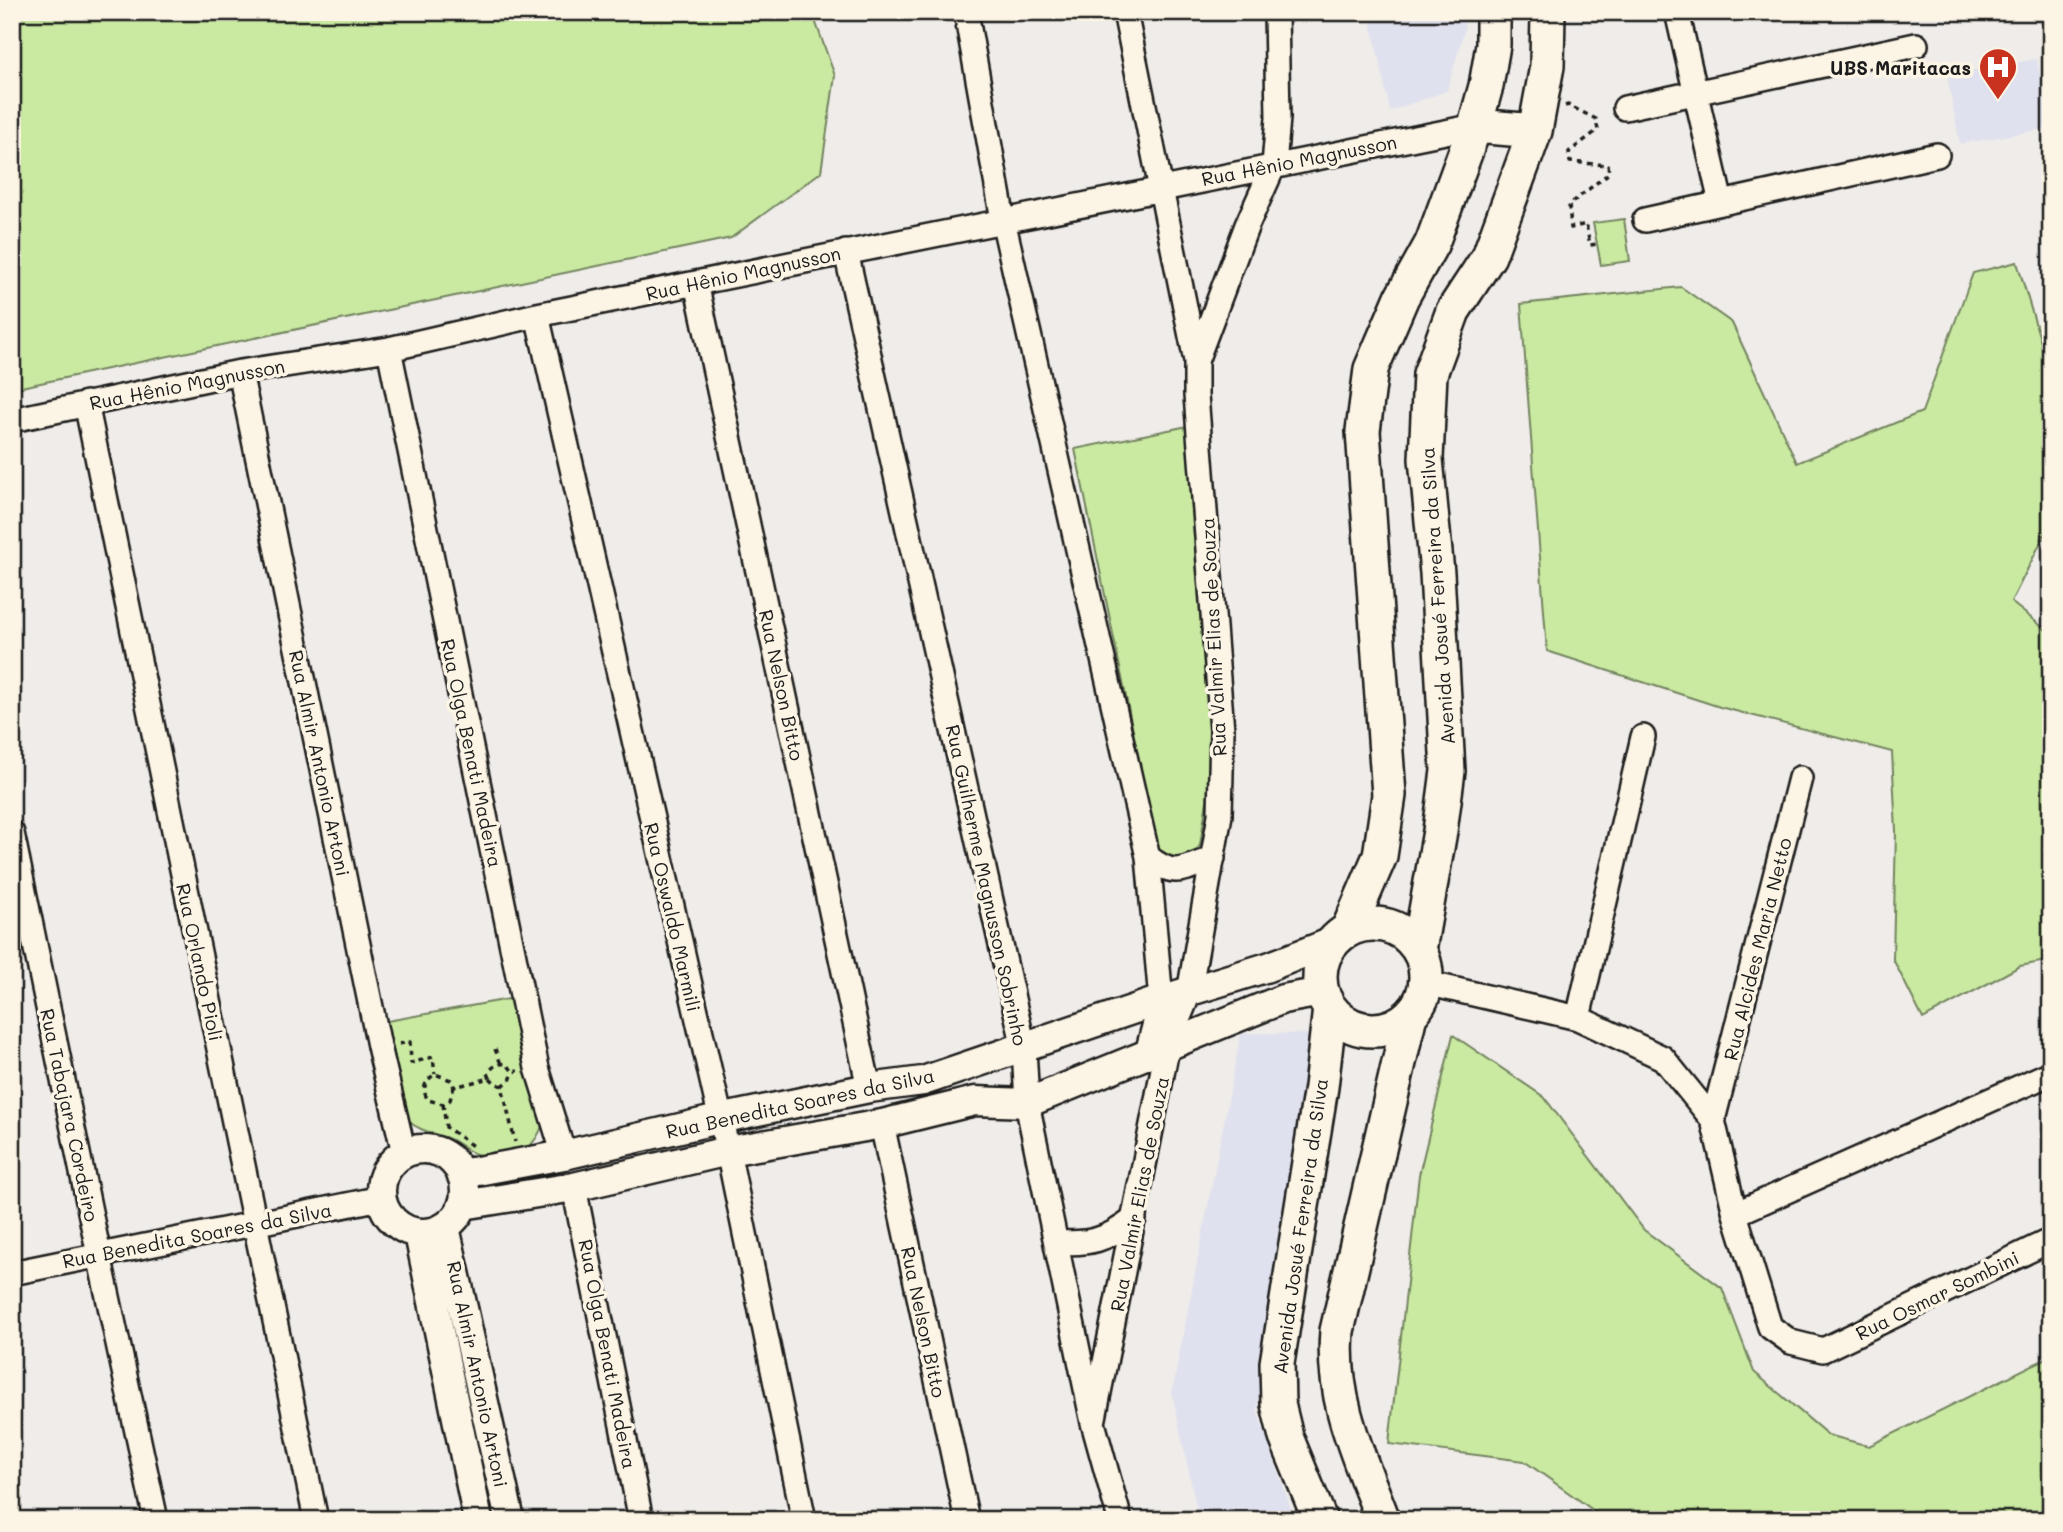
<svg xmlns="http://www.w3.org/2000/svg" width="2063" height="1532" viewBox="0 0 2063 1532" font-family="Mali,sans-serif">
  <rect width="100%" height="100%" fill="#efece9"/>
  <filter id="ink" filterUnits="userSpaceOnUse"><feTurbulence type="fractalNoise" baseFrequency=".0143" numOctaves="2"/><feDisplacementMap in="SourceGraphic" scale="14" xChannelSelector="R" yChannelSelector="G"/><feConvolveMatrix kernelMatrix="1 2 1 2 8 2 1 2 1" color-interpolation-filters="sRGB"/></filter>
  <g filter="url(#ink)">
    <path fill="#e0e1ee" d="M1369,12H1462L1465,28L1447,91L1390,111Z
      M2037,59L2049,128L1960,144L1947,75Z
      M1241,1033L1310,1034L1257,1410L1295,1520H1201L1197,1510L1172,1393Z"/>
    <path fill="#caeaa2" stroke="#73835f" stroke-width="2" d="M60,12H812L835,76L821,172L731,238L12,389V14L48,16Z
      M1624,219L1630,261L1601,265L1593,223Z
      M2017,262L2051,376V522L2011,602L2051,634V960L2020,966L1923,1019L1893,959L1896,831L1892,752L1720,707L1547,651L1521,304L1681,287L1732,323L1797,463L1922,412L1973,273Z
      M1188,426L1216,744L1200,845L1193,858L1187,862L1160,855L1157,848L1075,449Z
      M515,998L543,1124C540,1132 536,1141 529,1146C516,1155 490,1159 476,1154C466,1151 458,1142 447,1138C433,1133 420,1131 408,1121L387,1021Z
      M1453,1035L1544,1097L1644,1230L1722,1288L1754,1372L1828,1435L1869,1446L2051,1356V1520H1607L1524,1461L1389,1444L1419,1175Z"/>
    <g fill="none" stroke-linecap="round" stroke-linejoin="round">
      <defs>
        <path id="minor" d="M966,12L1003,220L1148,857L1161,1000L1147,1053
          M1677,12L1721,203
          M1625,108L1916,45
          M1645,220L1937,155
          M846,252L1024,1048L1027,1103L1093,1423L1120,1520
          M696,283L869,1088
          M537,315L728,1151L804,1520
          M389,349L537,1068L564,1155
          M1196,361L1247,225L1274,165L1278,118L1276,12
          M240,372L379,1046L404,1153
          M86,403L316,1520
          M12,420L240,372L389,349L537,315L1475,126
          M12,833L99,1255L156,1520
          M1148,857C1176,879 1183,869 1213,858
          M1426,983L1578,1018L1663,1058L1713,1120L1735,1214L1770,1327L1791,1342L1823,1350L2051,1240
          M1578,1018L1643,737
          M1713,1120L1800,778
          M882,1124L967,1520
          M574,1187L641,1520
          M1735,1214L2051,1073
          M1056,1242C1089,1245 1107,1240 1134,1219
          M12,1273L381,1198
          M1093,1423L1168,1044L1189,993L1220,815L1222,730L1196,395V361L1125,12"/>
        <path id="tertiary" d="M381 1191a42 42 0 1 1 84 0a42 42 0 1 1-84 0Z
          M461,1174L564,1155L719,1119L869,1088L923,1081L1161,1000L1268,967L1332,942
          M463,1205L574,1187L728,1151L882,1124L975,1101L1027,1103L1283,999L1322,992
          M445,1227L510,1520
          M419,1234L478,1520"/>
        <path id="secondary" d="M1475,126L1535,131
          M1320 977a53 53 0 1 1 106 0a53 53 0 1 1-106 0Z
          M1348,930L1380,856L1389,795L1363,431L1371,369L1402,297L1432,243L1475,126L1486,86L1493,45V12
          M1419,950L1440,831L1448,771L1437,573L1426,459L1430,374L1453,311L1489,256L1535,131L1547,66L1548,12
          M1320,1520L1286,1437L1278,1404L1277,1363L1321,1087L1330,1008
          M1383,1520C1359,1456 1331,1401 1337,1331L1410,1015"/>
      </defs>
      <use href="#minor" stroke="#1c1c1c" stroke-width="28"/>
      <use href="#tertiary" stroke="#1c1c1c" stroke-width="33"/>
      <use href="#secondary" stroke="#1c1c1c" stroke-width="38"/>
      <path stroke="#1c1c1c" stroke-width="3.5" stroke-dasharray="5 5" stroke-linecap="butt" d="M1565,106L1568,105L1596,119L1598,130L1569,152L1570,162L1608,165L1609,173L1569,205L1571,228L1586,224L1590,245L1597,244
        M399,1044L410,1042L411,1063L433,1057L435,1074
        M495,1049L501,1064
        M490,1078L495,1083L502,1086L515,1142
        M502,1086L510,1081L513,1072
        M454,1087L450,1100L443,1104L428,1100C421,1089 425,1081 435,1074L451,1080L454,1087L490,1078L488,1073C494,1065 498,1063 507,1064L513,1072L518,1071
        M443,1104L446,1127L474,1147"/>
      <use href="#minor" stroke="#fcf5e5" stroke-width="23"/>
      <use href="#tertiary" stroke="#fcf5e5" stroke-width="28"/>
      <use href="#secondary" stroke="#fcf5e5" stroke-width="33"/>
    </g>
  </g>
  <defs>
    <symbol id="hospital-pin" viewBox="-11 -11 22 30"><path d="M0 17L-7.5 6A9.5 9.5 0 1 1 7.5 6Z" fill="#c8321e" stroke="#fcf5e5"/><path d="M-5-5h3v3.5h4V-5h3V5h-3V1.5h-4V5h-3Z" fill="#fff"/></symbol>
  </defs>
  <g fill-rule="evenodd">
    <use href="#hospital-pin" x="1976" y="45" width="44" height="60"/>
  </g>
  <g text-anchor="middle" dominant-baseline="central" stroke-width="7" stroke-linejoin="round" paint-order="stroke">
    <g font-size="19" font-weight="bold" fill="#1c1c1c" stroke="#fcf5e5" text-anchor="end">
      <text x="1971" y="67">UBS Maritacas</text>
    </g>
    <g font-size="19" fill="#1c1c1c" stroke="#fcf5e5">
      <text transform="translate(1299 160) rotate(-11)">Rua Hênio Magnusson</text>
      <text transform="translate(743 273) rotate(-12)">Rua Hênio Magnusson</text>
      <text transform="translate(187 384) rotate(-11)">Rua Hênio Magnusson</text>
      <text transform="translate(1437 596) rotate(-94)">Avenida Josué Ferreira da Silva</text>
      <text transform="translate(1213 637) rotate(-93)">Rua Valmir Elias de Souza</text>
      <text transform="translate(782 685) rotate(78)">Rua Nelson Bitto</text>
      <text transform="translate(472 753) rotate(78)">Rua Olga Benati Madeira</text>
      <text transform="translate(320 763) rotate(78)">Rua Almir Antonio Artoni</text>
      <text transform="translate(987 885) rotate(78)">Rua Guilherme Magnusson Sobrinho</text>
      <text transform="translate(673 917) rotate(77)">Rua Oswaldo Marmili</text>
      <text transform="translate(1757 949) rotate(-76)">Rua Alcides Maria Netto</text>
      <text transform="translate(200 962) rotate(78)">Rua Orlando Pioli</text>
      <text transform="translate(800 1103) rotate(-12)">Rua Benedita Soares da Silva</text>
      <text transform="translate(70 1115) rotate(78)">Rua Tabajara Cordeiro</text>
      <text transform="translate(1139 1194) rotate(-79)">Rua Valmir Elias de Souza</text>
      <text transform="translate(1300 1226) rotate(-82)">Avenida Josué Ferreira da Silva</text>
      <text transform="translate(197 1235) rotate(-11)">Rua Benedita Soares da Silva</text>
      <text transform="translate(1937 1295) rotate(-26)">Rua Osmar Sombini</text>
      <text transform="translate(924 1322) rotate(78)">Rua Nelson Bitto</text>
      <text transform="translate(608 1354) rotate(79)">Rua Olga Benati Madeira</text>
      <text transform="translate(478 1374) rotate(78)">Rua Almir Antonio Artoni</text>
    </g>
  </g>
  <rect width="2063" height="1532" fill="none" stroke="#fcf5e5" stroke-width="42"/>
  <rect x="21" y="21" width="2021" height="1490" fill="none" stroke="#1c1c1c" stroke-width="2.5" filter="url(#ink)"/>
</svg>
